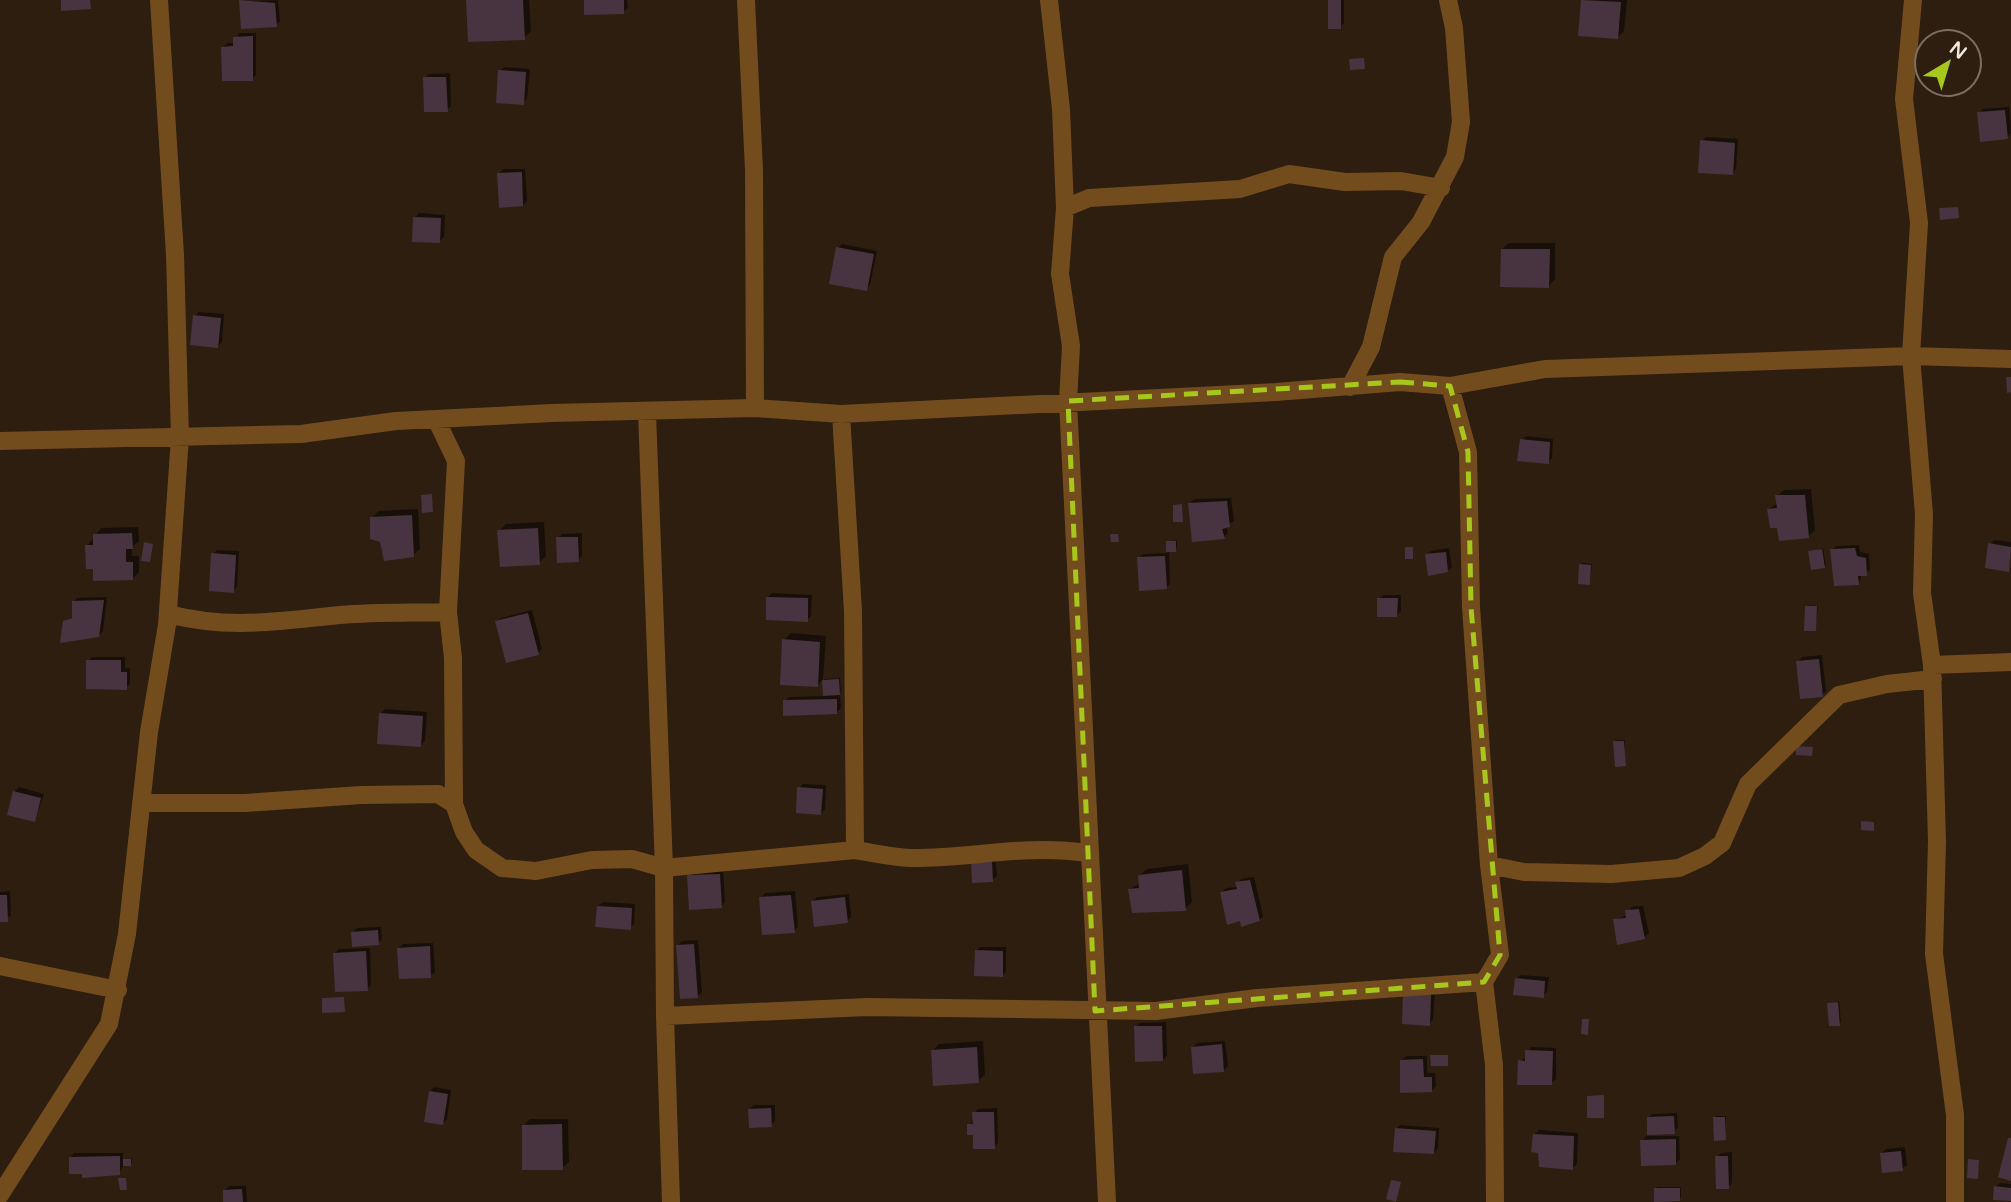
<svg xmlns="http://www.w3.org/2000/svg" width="2011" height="1202" viewBox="0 0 2011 1202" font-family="'Varela Round',sans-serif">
  <rect width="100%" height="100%" fill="#2d1e10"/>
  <path fill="#0007" d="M278,0L280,21L276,25L240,1Z
    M468,0H529L531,31L524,38Z
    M585,0H627L628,8L623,12Z
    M1330,0H1344V23L1340,27Z
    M1583,0H1627L1624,31L1618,37L1580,34Z
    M239,33H256V75L252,79L223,47L227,43H235Z
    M504,67L530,69L527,99L523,103L500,71Z
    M450,73L451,106L447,110L425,78L429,74Z
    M2009,107L2011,133L2007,137L1979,113L1983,109Z
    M1706,137L1738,139L1736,169L1732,174L1702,141Z
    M503,169H525L527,201L523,205L499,174Z
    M419,213L445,215L444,237L439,242L415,218Z
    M1509,243H1555V279L1549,286L1502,249Z
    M842,244L877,251L870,285L866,289L838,248Z
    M199,312L224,314L222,342L218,346L194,316Z
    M1526,436L1553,439L1552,458L1548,462L1522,440Z
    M1811,489L1815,530L1808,537L1779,527L1769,509L1778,503L1777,496L1784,490Z
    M1231,498L1234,521L1226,526L1228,533L1224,537L1190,503L1194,499Z
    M418,509L420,549L413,555L372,517L379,511Z
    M544,522L546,556L539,563L499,531L506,524Z
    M138,527L139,541L132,547V556H139V572L133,578L95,567L87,546L101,528Z
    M582,533V556L578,560L558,538L562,534Z
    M1177,540V548L1169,550L1170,584L1166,588L1139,558L1143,554L1168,553V542Z
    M1994,540L2011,542L2009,570L1990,544Z
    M1859,545L1860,552L1869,554L1870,570L1862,574L1859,583L1832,550L1836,546Z
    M1449,548L1452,567L1447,571L1427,555L1431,551Z
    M1823,548L1826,565L1824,567L1810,552Z
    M217,550L239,551L237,587L233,591L213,554Z
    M1582,563L1592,564L1590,583L1580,565Z
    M772,593L812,595L811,616L807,620L768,597Z
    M1383,595H1401V611L1396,616L1379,599Z
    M107,597L103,631L99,635L64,621L74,616L73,602L77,598Z
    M1809,605L1818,606L1815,629L1807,607Z
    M532,610L542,649L538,653L497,622L501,618Z
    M791,633L826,636L823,679L817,686L784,640Z
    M1822,655L1826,691L1822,695L1798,662L1802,657Z
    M92,657H125V668H130V684L126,688L88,661Z
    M840,678L841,692L837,695H840L841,708L836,713L785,701L789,697L825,696L824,679Z
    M385,709L427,712L425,741L421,745L381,713Z
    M1616,740H1625V764L1615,741Z
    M803,784L826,785L825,809L821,813L799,788Z
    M19,787L44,794L35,820L9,813L15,791Z
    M995,855L997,876L992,880L972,860Z
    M1188,864L1192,902L1185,909L1130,889L1141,883L1140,875L1147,869Z
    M723,870L725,902L721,907L689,876L693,872Z
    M1254,877L1263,916L1259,920L1241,919L1222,892L1226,888L1238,887L1241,879Z
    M10,891L11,916L0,920V892Z
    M795,891L798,927L794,931L761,898L765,893Z
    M849,894L851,917L847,921L813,901L817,897Z
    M603,902L635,904L634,924L630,928L598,906Z
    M1643,906L1649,933L1645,937L1615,920L1627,915L1631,907Z
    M381,927L382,939L378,943L352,933L357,928Z
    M698,940L702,992L698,996L678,945L682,941Z
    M433,943L435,972L430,976L399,948L403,944Z
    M980,947H1006V971L1002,976L976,951Z
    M370,948L371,985L367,989L335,953L339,949Z
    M1520,975L1549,977L1547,992L1543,996L1516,979Z
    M1435,991L1433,1020L1429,1024L1405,995Z
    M1839,1001L1841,1022L1839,1024L1829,1003Z
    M1166,1022L1167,1056L1163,1060L1135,1027L1140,1023Z
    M983,1041L985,1075L978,1081L932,1051L939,1044Z
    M1225,1041L1228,1066L1224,1070L1193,1047L1197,1043Z
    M1531,1047L1556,1048V1079L1551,1083L1520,1061L1527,1057Z
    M1406,1056H1427V1073H1435L1436,1086L1431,1091L1402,1060Z
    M434,1087L451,1090L447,1119L443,1123L430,1092Z
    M754,1105H775V1121L771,1125L750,1109Z
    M997,1108L998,1143L994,1147L975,1133L969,1125L975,1120L974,1113L978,1109Z
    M1677,1113L1678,1128L1674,1132L1648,1118L1652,1114Z
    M1716,1116H1726L1725,1138L1715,1118Z
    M530,1119H568L569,1162L562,1168L524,1125Z
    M1400,1125L1439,1128L1438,1148L1434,1153L1396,1129Z
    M1539,1130L1578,1133L1577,1164L1573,1168L1540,1151L1534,1135Z
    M1646,1136H1679L1680,1159L1676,1163L1642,1141Z
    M1905,1147L1907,1165L1902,1169L1882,1153L1886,1149Z
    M1732,1152V1183L1728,1187L1717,1157L1721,1153Z
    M74,1153H123V1161L132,1158V1163L124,1164L119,1173L70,1158Z
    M2000,1183L2011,1184V1200L1995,1187Z
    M229,1186H246L247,1202H225V1190Z
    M1657,1187H1681V1198L1656,1189Z"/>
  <path fill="#473440" d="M61,0H90L91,9L61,11Z
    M239,0L275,3L277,27L241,29Z
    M466,0H523L525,40L468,42Z
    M584,0H624V14L584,15Z
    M1328,0H1341V29H1328Z
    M1581,0L1621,2L1618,39L1578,36Z
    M253,36V81H222L221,47L233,46V37Z
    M1364,58L1365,69L1350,70L1349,59Z
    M498,70L526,72L524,105L496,103Z
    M423,77H446L448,112H424Z
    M2005,110L2008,139L1980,142L1977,112Z
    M1700,140L1735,143L1733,175L1698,173Z
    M522,172L523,206L499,208L497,173Z
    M1958,207L1959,218L1940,220L1939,208Z
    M413,217L441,218L440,243L412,242Z
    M836,247L874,254L867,291L829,284Z
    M1501,249H1550L1549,288L1500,287Z
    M193,315L221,318L218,348L190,345Z
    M2006,377H2011V392L2007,393Z
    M1520,439L1550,442L1549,464L1517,461Z
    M432,494L433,512L422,513L421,495Z
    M1775,495H1805L1809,538L1779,541L1777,528H1770L1767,509L1777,508Z
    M1227,501L1230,527L1222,529L1225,539L1192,542L1188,503Z
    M1182,504L1183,522H1173V505Z
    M412,515L414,557L384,561L380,542L370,539V517Z
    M538,528L540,565L500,567L497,530Z
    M132,533L133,549H126V562H133V580L93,581V569H86L85,545H93V534Z
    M1110,534H1118L1119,542H1111Z
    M556,537H578L579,562L557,563Z
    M1166,541H1176V552H1166Z
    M144,542L153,544L150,562L141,561Z
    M1988,543L2011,547L2009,572L1985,568Z
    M1405,547H1413V559H1405Z
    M1855,548L1857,556L1866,558L1867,576H1858L1859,585L1834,586L1830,549Z
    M1822,549L1825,568L1811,570L1808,551Z
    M1446,552L1448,572L1428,576L1425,554Z
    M211,553L236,555L234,593L209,591Z
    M1165,556L1167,589L1139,591L1137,557Z
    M1579,564L1591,565L1590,585L1578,584Z
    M766,597L808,598V622L766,620Z
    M1377,598H1398L1397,617H1377Z
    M104,600L99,637L60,643L63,621L72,618V601Z
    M1805,606H1817L1816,631H1804Z
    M528,613L539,655L506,663L495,621Z
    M782,639L820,642L818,687L780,685Z
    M1819,659L1823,697L1800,699L1796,661Z
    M86,660H121V672H127V690L86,689Z
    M839,679L840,695L823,696L822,680Z
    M837,699V714L783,716V700Z
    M379,713L423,716L421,747L377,744Z
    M1613,741H1624L1626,766L1615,767Z
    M1796,746L1813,747L1812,756L1796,755Z
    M797,787L823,789L821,815L796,813Z
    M13,791L41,798L35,822L7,815Z
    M1861,821L1874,822V831L1861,830Z
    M992,859L993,882L972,883L971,860Z
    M1182,870L1186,911L1132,913L1128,889L1139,888L1138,875Z
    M720,874L722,908L689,910L687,875Z
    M1250,880L1260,921L1241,927L1240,921L1227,925L1220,892L1237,889L1235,882Z
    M0,895H7L8,922H0Z
    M791,895L795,933L762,935L759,897Z
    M845,897L848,923L814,927L811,901Z
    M597,906L632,908L631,930L595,927Z
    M1639,909L1645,939L1617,945L1613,919L1626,918L1625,910Z
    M378,930L379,945L352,947L351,932Z
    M694,944L698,998L680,999L676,945Z
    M430,946L431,978L399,979L397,948Z
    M975,950L1003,951V977L974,976Z
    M366,951L368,991L335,992L333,953Z
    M1515,978L1545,981L1544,998L1513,995Z
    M1403,994L1431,995L1430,1026L1402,1024Z
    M344,997L345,1012L322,1013V998Z
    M1838,1002L1840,1026H1829L1827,1003Z
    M1582,1019H1589L1588,1035L1581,1034Z
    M1134,1026H1162L1163,1061L1135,1062Z
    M1222,1044L1224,1072L1193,1074L1191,1047Z
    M977,1047L979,1083L933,1086L931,1050Z
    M1525,1050L1553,1051L1552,1085H1517L1518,1060L1525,1061Z
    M1430,1055H1448V1066H1431Z
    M1423,1059L1424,1077H1432V1092L1400,1093V1060Z
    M429,1091L448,1094L443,1125L424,1122Z
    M1604,1095V1118H1587V1096Z
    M771,1108L772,1127L749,1128L748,1109Z
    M972,1112H994L995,1149H973V1135H967V1124H973Z
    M1674,1116L1675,1134L1647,1135V1117Z
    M1713,1117H1725L1726,1140L1714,1141Z
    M562,1124L563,1170H522V1125Z
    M1395,1128L1436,1131L1434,1154L1393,1152Z
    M1533,1134L1574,1136L1573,1170L1539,1167L1538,1153L1531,1152Z
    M2008,1138H2011V1181L1998,1177Z
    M1676,1139V1165L1641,1166L1640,1140Z
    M1901,1151L1903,1171L1882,1173L1880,1153Z
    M120,1156V1175L82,1178V1174H69V1157Z
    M1715,1156H1728L1729,1189H1716Z
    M123,1159H131V1166H123Z
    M1968,1159L1979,1160L1978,1179L1967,1178Z
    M118,1178H126L127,1190H120Z
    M1391,1180L1401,1182L1396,1202L1386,1199Z
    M1994,1186L2011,1188V1201L1993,1200Z
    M1654,1188H1680V1201L1654,1202Z
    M242,1189L243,1202H223V1190Z"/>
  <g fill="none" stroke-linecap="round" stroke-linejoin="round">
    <path stroke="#734c1e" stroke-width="18" d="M746,0L754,170L755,408
      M1049,0L1061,109L1065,208L1060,274L1071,346L1068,401L1107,1202
      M1913,0L1904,99L1919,223L1911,356L1924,514L1922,593L1932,665L1937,841L1934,954L1955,1115V1202
      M1065,208L1089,198L1240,189L1289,174L1345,182L1401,181L1441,188
      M1450,386L1468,452L1471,607L1489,865L1500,955L1484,982L1494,1065L1495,1202
      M1350,387L1371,347L1393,257L1421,222L1455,157L1461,122L1454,28L1448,0
      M647,413L664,868L665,1016L671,1202
      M436,419L456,461L448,612L453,658L454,804
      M0,441L301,434L396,421L552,413L755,408L841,414L1276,392L1400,382L1450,386L1545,369L1911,356L2011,359
      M168,614C231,630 277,621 340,615C376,612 412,613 448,612
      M1932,665L2011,662
      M141,803H245L361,795L438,794L454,804L464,832L476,850L502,868L536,871L592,860L632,859L664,868L855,850L853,611L841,414
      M855,850C874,853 895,858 914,858C975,858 1024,844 1088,853
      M1489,865L1524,872L1611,874L1679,868L1705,856L1722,843L1748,784L1839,695L1887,684L1933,679
      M0,966L118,990
      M665,1016L867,1007L1156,1011L1257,998L1484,982
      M0,1195L109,1024L127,934L149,732L167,625L180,437L175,255L159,0"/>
  </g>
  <path fill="none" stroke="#a8c71d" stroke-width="5" stroke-dasharray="14 9" stroke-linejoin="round" d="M1400,382L1450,386L1468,452L1471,607L1500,955L1484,982L1095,1011L1068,401Z"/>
  <g transform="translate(1948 63) rotate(38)"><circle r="33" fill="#2d1e10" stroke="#7b6e62" stroke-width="2"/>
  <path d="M0-5L12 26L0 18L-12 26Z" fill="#a8c71d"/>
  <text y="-10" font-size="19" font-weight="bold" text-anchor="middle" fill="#f1e7de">N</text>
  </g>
</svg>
